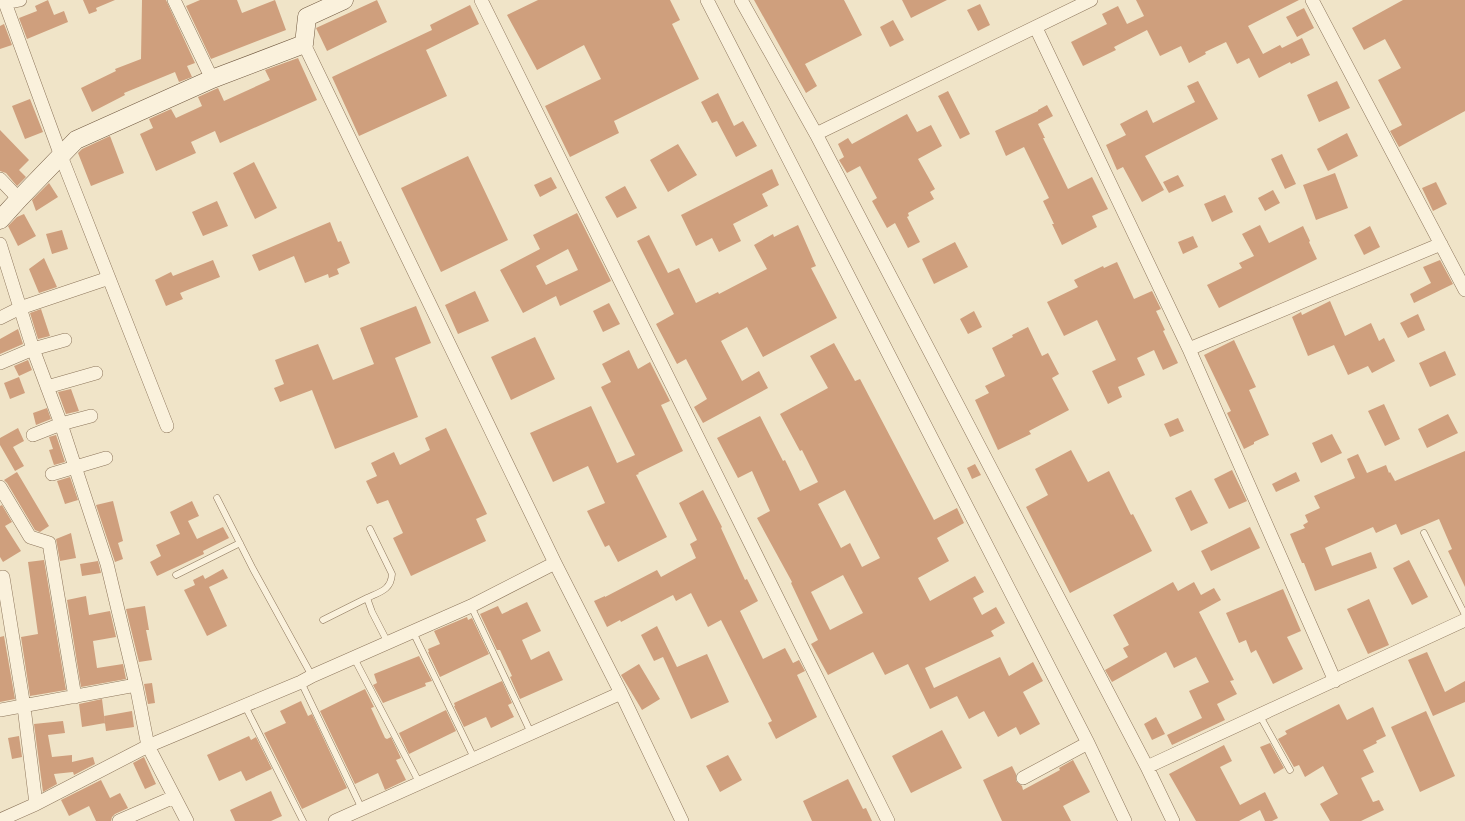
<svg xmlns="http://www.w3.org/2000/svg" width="1465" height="821" viewBox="0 0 1465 821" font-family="'Noto Serif',serif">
  <rect width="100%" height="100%" fill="#f0e4c8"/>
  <path fill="#cf9f7d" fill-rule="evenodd" d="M48,0L54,15L64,11L68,22L27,39L19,18L37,11L35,6Z
    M83,0H115L96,8L97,11L89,14Z
    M142,0H166L195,63L187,66L192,77L179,82L175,72L124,93L125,95L92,112L81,88L116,71L115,69L141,59Z
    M200,0H237L242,13L275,0L286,30L211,59L186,6Z
    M377,0L387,22L327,51L316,28Z
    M538,0H670L680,20L672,24L699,79L614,121L619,133L570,157L545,106L601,79L584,45L537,70L507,15Z
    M754,0H844L862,35L805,64L817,86L806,93Z
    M902,0H947L911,18Z
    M1136,0H1299L1248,26L1263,54L1280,45L1282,48L1302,38L1310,55L1291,64L1290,62L1259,78L1249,58L1237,64L1226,42L1205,52L1206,54L1189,63L1181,46L1160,56L1147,30L1114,47L1116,50L1083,66L1071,42L1107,24L1102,14L1118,6L1127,24L1144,16Z
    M1403,0H1465V111L1399,147L1390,131L1402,125L1378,80L1401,68L1385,39L1364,50L1352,28Z
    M980,4L990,25L978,31L967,10Z
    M470,5L479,24L426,50L447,96L359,136L332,77L432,30L430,25Z
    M1304,8L1314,28L1297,37L1286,17Z
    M893,20L904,40L890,47L880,27Z
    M4,24L12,45L0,49V26Z
    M298,58L317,100L220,143L215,131L191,142L196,153L156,171L140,134L153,128L149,119L171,109L176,118L202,106L198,97L218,88L224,101L270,80L265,70Z
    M1198,81L1218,119L1145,156L1164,190L1142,202L1123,167L1117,170L1106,145L1126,135L1120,124L1147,110L1153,123L1195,102L1187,86Z
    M1337,81L1350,108L1319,122L1307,95Z
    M948,91L970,134L960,139L938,96Z
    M718,93L734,126L743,121L757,146L736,157L717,121L712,123L701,102Z
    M30,99L43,132L25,139L12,106Z
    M1047,105L1053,116L1038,124L1045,138H1043L1068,189L1092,177L1108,209L1092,216L1097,227L1062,245L1052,224H1054L1043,201L1049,198L1024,147L1006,156L995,131L1038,111V110Z
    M907,114L917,132L931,125L942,146L918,159L935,189L930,192L934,199L908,213L909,216L907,217L920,242L908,248L895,223L887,228L872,201L877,198L860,166L847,173L839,160L844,157L838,144L848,138L852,144Z
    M0,130L29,160L19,170L26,177L17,186L6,173L0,171Z
    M1347,133L1358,156L1328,171L1317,149Z
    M110,136L124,173L91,186L78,153L82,149Z
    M678,144L697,175L668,192L650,160Z
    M1282,154L1296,184L1285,189L1271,159Z
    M468,156L508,240L441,272L401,188Z
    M254,162L277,208L255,219L233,173Z
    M772,169L779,185L762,194L768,206L733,224L741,241L719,252L712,238L696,246L681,215Z
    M1335,173L1348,208L1316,220L1303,185Z
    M1178,175L1184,186L1169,193L1163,182Z
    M551,177L557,188L540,197L534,185Z
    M1436,182L1447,204L1433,211L1422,188Z
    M49,183L58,197L36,211L32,200Z
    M625,186L637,208L617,218L605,197Z
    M1273,190L1280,203L1265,211L1258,198Z
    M1225,195L1233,212L1212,222L1204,204Z
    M217,201L228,226L203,236L192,212Z
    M577,213L611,281L560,306L556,296L523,313L500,270L540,249L533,235ZM568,249L578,270L546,285L536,266Z
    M24,214L36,236L18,246L8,226L17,217Z
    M330,222L338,242L341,241L350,263L337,269L339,274L329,278L328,274L305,283L294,256L259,271L252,255Z
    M798,225L816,266L811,268L837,318L763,357L747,327L721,341L742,381L759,371L768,388L703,423L694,407L707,399L686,359L677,364L656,324L674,314L637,241L649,235L668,273L679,268L696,303L718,292L719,294L767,269L754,245L773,234L774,237Z
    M1260,225L1269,243L1303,226L1310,241L1309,242L1317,259L1219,308L1207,285L1242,268L1239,263L1254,256L1242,234Z
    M1370,226L1380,247L1364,255L1354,235Z
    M62,230L68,249L52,254L46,234Z
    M1193,236L1198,247L1183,254L1178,242Z
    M955,242L968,267L934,284L922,259Z
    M44,258L57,287L39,293L29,269Z
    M213,260L220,277L180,293L183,299L166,306L155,280L171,272L173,276Z
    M1440,260L1453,284L1414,303L1410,294L1431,283L1423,267Z
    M1117,262L1134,299L1152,291L1161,309L1156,311L1165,330L1163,331L1178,363L1163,370L1154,350L1137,358L1145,375L1118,387L1122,397L1108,404L1092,371L1116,360L1097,320L1064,336L1047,302L1078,287L1074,280L1103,266L1104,268Z
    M475,291L489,321L458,334L445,305Z
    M1330,301L1345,336L1371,323L1379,341L1384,338L1395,361L1372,373L1368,366L1348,375L1334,345L1308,356L1292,317L1301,312L1302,315Z
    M609,303L620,324L603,332L593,311Z
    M416,306L431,343L395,358L418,417L335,449L312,390L280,402L274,388L284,384L275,360L318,344L333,380L374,364L360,328Z
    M41,309L50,336L38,339L30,313Z
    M974,311L982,327L968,334L960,319Z
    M1418,314L1425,330L1408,338L1400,323Z
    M1028,327L1042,356L1048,353L1059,374L1052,378L1069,410L1029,431L1031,434L998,450L975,400L989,393L985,386L1005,376L992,348L1013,337L1012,335Z
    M18,329L23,344L0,354V339Z
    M535,337L555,379L511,400L491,357Z
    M1234,340L1256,387L1249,390L1269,435L1254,442V444L1244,449L1227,413L1231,411L1204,355Z
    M834,343L855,381L860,379L934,520L957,508L964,523L937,538L949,561L918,578L930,601L975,576L984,592L973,598L982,615L996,607L1005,623L991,631L994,636L925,668L934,688L1000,657L1009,676L1033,662L1043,681L1023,692L1040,724L1020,735L1016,727L998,737L984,711L969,719L957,696L930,709L908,664L885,675L873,652L828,675L811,644L818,640L791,583L792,582L757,518L770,511L752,471L738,478L717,438L760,416L783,461L785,460L800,491L818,482L802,450L800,451L780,414L828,388L810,356ZM845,490L880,558L862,567L850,543L841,548L818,504ZM843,575L863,613L830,630L811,592Z
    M629,350L638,369L650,362L670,401L661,405L683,451L638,473L639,474L636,475L667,537L618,562L609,545L605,547L587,511L605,503L588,466L553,482L530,433L591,406L617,463L635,455L601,387L611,382L602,364Z
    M1445,351L1456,375L1430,387L1419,363Z
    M28,360L32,370L19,376L14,366Z
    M19,377L25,393L10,399L4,383Z
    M71,389L79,411L66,414L58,392Z
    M1384,404L1400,439L1385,446L1368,411Z
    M47,408L51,419L36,425L33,413Z
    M1448,414L1458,433L1427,448L1418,429Z
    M1178,418L1184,431L1170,437L1164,424Z
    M18,428L24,441L13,447L24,466L15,471L0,445V438Z
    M446,428L487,514L476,519L486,541L411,576L393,538L403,533L388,500L377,504L366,481L377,476L371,463L394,452L400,465L430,450L425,438Z
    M1332,434L1342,453L1321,463L1312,443Z
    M56,435L65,462L54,465L49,450L53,449L49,437Z
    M1071,450L1088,482L1109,471L1131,515L1133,514L1152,551L1070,593L1026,507L1048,495L1035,469Z
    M1465,451V587L1448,551L1452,549L1439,519L1401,535L1396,524L1376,533L1373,527L1325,548L1332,566L1371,552L1377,568L1315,591L1304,563H1302L1290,534L1305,528L1303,525L1308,522L1305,515L1320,508L1314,496L1355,478L1347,459L1358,454L1367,473L1386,465L1389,473L1390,472L1395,481Z
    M975,464L981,475L972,479L967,468Z
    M1232,470L1247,501L1229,509L1214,479Z
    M17,472L49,526L40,532L35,530L7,483L4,480Z
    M1296,472L1300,481L1276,492L1272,484Z
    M70,477L78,500L65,504L57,481Z
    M703,490L722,527L721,528L745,580L747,579L758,601L740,611L763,659L785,648L793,663L799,660L805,671L797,675L817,717L776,739L768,723L772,721L721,620L708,627L691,593L676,601L673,595L621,622L620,620L607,627L594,601L605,596V597L657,570L661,577L696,558L690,544L697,540L679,503Z
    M1191,490L1208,523L1191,531L1175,498Z
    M113,501L123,541L118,543L123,559L115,562L96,505Z
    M192,501L199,516L188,521L197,539L223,527L229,538L203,551L204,554L157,576L150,562L161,556L156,545L180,534L170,512Z
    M2,505L12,522L5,526L21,551L3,562L0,557V506Z
    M1250,527L1260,548L1211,571L1201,551Z
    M71,533L76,558L60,561L56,539Z
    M44,560L66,690L30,696L21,637L38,634L28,562Z
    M1409,560L1428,597L1412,605L1393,568Z
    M98,561L101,573L82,576L80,564Z
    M223,569L228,578L209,587L227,626L207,636L184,590L195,585L193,580L203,575L205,579Z
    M1173,582L1178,591L1194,582L1201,595L1214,588L1221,600L1199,612L1234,680L1230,681L1237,694L1217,704L1225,720L1172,745L1167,735L1202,718L1189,691L1209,682L1196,657L1174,668L1166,652L1112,682L1105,670L1128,657L1123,648L1129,645L1113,615Z
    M1283,589L1301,631L1287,637L1303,669L1273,684L1256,650L1251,653L1246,640L1239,643L1226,613Z
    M86,596L89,615L110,611L116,637L93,641L97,668L123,664L126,679L81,687L67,600Z
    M1369,599L1389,645L1368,654L1347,609Z
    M527,602L541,631L522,640L531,660L549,651L563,680L520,699L510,677L512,676L500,650H497L480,614L498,606L502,614Z
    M145,606L149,630H146L152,660L139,662L126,609Z
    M467,617L468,620L472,618L489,654L440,677L428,652H429L428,649L440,644L434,631Z
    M657,626L677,667L707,654L729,702L691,719L663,657L654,661L641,635Z
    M4,636L15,699L0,702V637Z
    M1427,652L1445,692L1465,681V702L1433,716L1408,660Z
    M419,656L432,681L425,683L426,686L383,703L373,685L377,683L374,674Z
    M639,664L660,699L642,710L621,675Z
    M502,681L512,703L508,705L514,717L491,728L486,717L464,727L454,706H455L454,703Z
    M152,683L155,703L148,704L144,684Z
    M365,689L374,707L371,708L385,738L387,739L391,737L401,758L396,760L406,780L385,790L378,773L355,784L320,711Z
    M102,699L105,723L82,727L79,704Z
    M301,701L308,716L312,714L347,788L302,809L264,733L286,723L280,711Z
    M1339,704L1347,720L1373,707L1386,736L1376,741L1377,743L1363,750L1374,772L1361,778L1373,802L1379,800L1384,810L1361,821H1330L1320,804L1338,794L1323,766L1305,777L1299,765L1294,767L1278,739L1287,734L1285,731Z
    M446,710L456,731L409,754L399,733Z
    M132,711L134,727L106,731L104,716Z
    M1426,711L1455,776L1420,792L1391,727Z
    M1156,717L1165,734L1152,740L1144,724Z
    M63,721L65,733L48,735L52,757L72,755V762L93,757L95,764L74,775L73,772L54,774L57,784L43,792L34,724Z
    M942,730L962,768L911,793L892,756Z
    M19,736L22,757L12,759L8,738Z
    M249,736L251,740L256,737L272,769L246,781L241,771L219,781L207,755Z
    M1270,743L1284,768L1274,774L1260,747Z
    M1224,745L1232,761L1220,767L1240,805L1265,792L1278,818L1272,821H1265L1260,810L1239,821H1196L1169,774Z
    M728,755L742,780L720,792L706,766Z
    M144,757L156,784L145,789L133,763Z
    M1073,760L1090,792L1063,806L1071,821H1002L983,780L1012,766L1016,774V781L1022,786L1023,790L1060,770L1059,768Z
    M848,779L863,809L866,808L872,821H812L803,801Z
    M101,780L110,798L120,793L128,808L115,814L112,817L111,821H96L89,806L69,816L61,800Z
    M271,791L282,816L271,821H235L230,810Z"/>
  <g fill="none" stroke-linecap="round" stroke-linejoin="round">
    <defs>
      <path id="lane" d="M217,498L253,569L312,676
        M370,529L392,574C391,590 380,592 367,598L372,612L388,643
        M1424,533L1465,615
        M176,575L240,543
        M471,606L531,733
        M323,620L367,598
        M413,632L474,758
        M354,658L420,784
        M301,682L362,809
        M245,706L303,821
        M1260,716L1290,770"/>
      <path id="street" d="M4,0L61,156L167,426
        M174,0L212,79
        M481,0L888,821
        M707,0L1088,743L1125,821
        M741,0L816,134L1147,767L1173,821
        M1312,0L1465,290
        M5,3L20,0
        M1036,28L1189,349L1335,681
        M304,44L555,563L621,693L682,821
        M816,134L1091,0
        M0,179L19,199
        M0,244L33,349L61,424L107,564L136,685L148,746L187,821
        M0,318L20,308L109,278
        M1189,349L1441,244
        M0,363L33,349L65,340
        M47,387L96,373
        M33,435L61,424L91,416
        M52,474L106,458
        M0,487L30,537L49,543L75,697
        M3,577L24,707L36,804
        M0,710L136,685
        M1147,767L1465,620
        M1023,778L1088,743
        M0,820L36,804L148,746L301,682L312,676L471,606L555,563
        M119,821L174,797
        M335,821L621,693"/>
      <path id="secondary" d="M0,220L19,199L76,140L212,79L304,44L307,17L344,0"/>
    </defs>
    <use href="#lane" stroke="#8d765c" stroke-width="7"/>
    <use href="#street" stroke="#8d765c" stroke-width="14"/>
    <use href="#secondary" stroke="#6f573f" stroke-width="19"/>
    <use href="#lane" stroke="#faf1dc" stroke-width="6"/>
    <use href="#street" stroke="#faf1dc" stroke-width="13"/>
    <use href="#secondary" stroke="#faf1dc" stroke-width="18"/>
  </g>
</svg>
